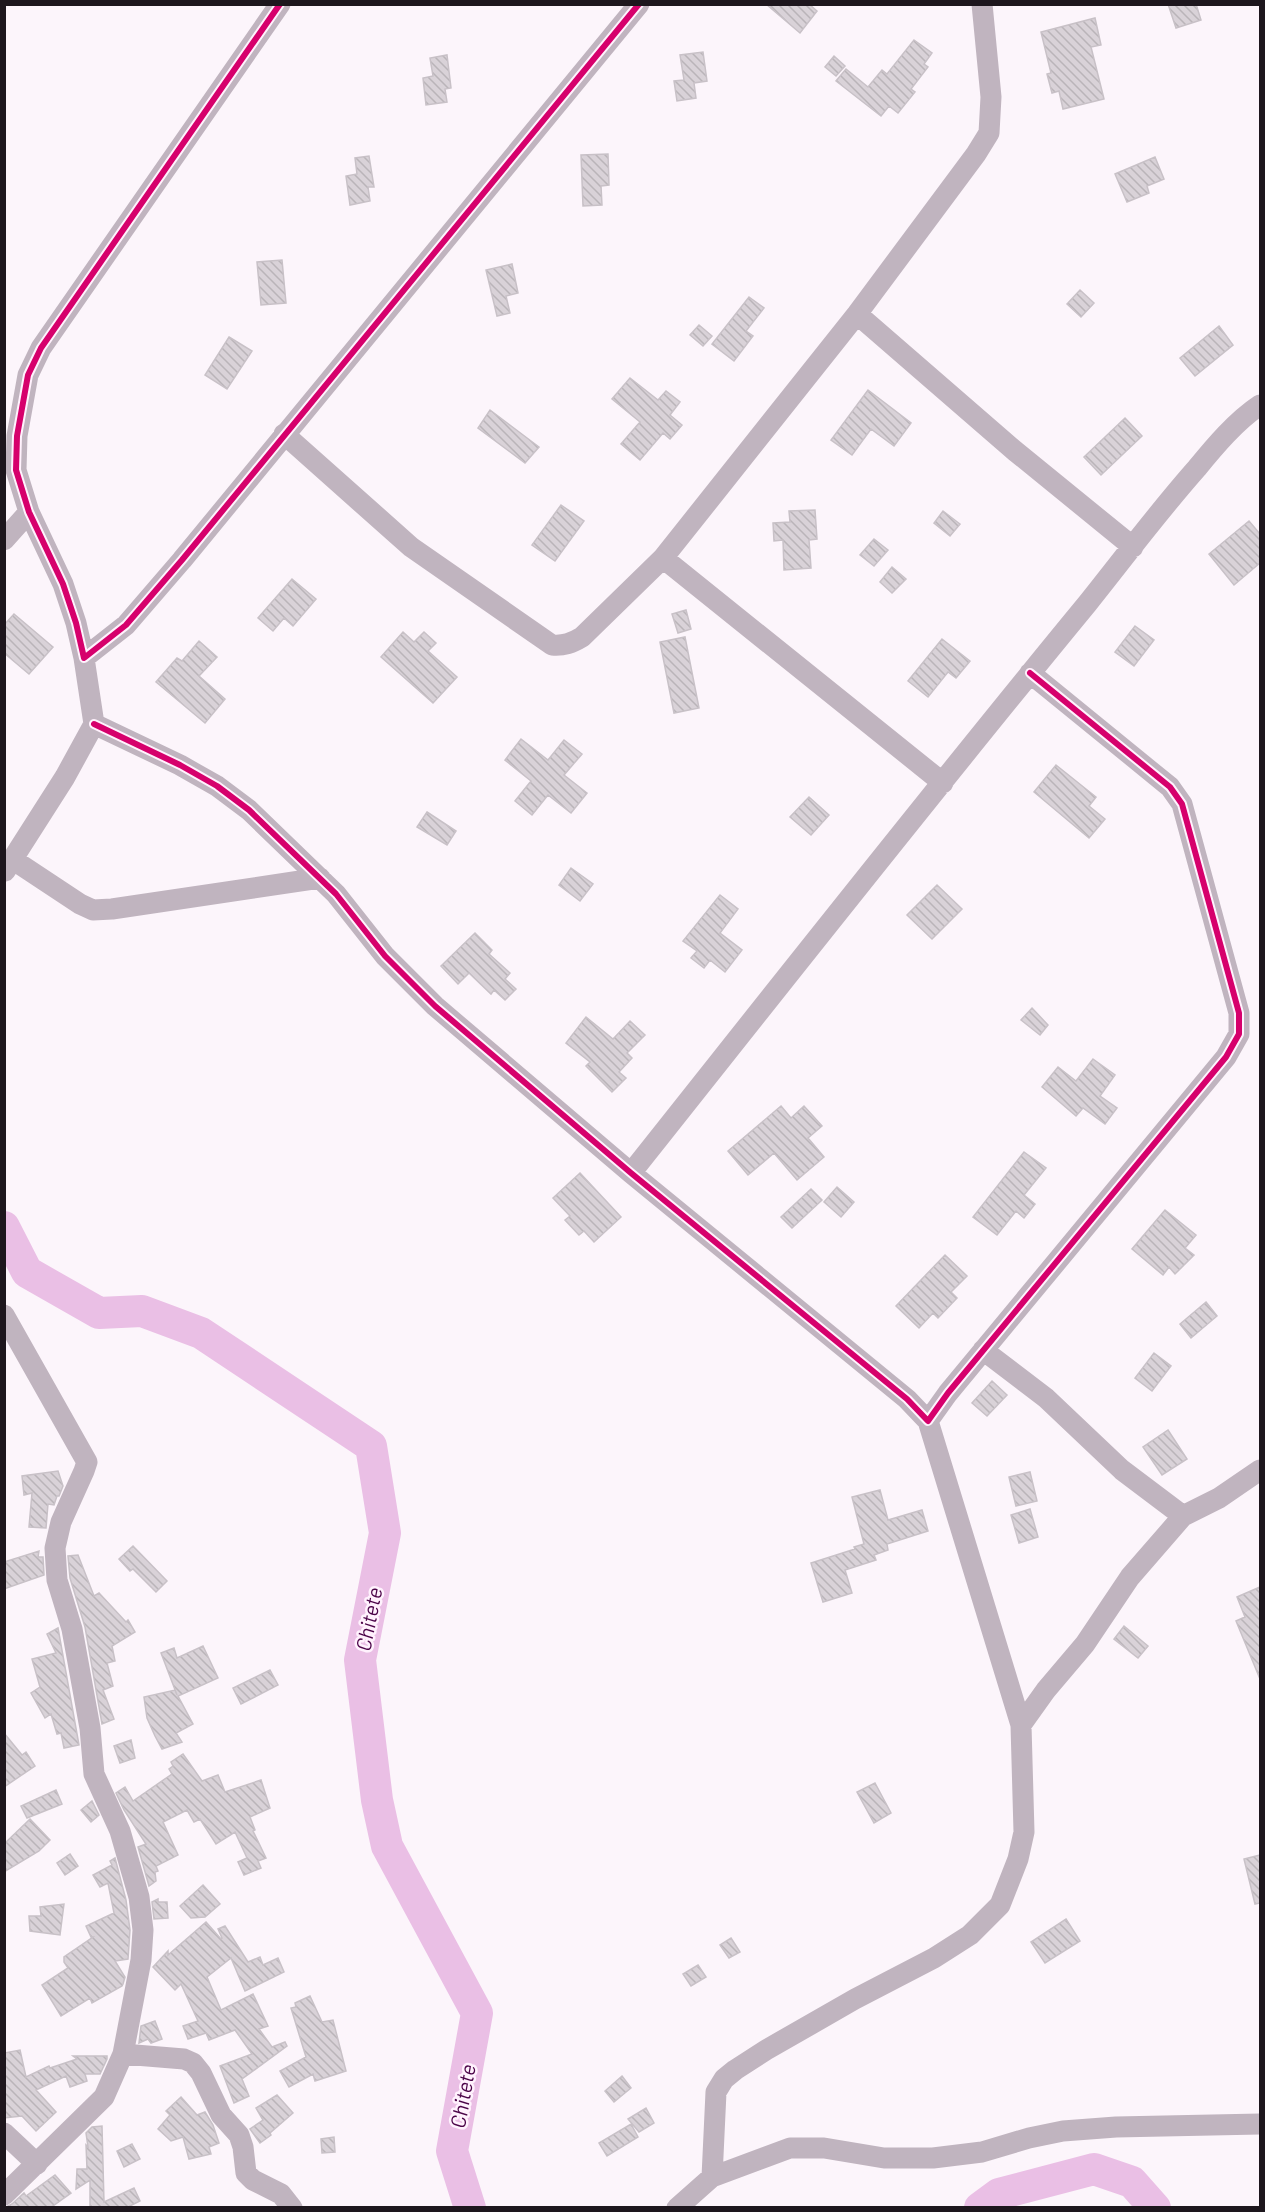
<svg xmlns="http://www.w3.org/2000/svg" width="1265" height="2212" viewBox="0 0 1265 2212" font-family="Barlow,sans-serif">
  <defs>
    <pattern id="building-back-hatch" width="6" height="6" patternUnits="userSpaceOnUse" patternTransform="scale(1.5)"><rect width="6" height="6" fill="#d9d2d8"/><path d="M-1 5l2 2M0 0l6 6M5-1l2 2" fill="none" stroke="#bab4b9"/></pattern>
  </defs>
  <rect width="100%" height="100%" fill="#fcf5fb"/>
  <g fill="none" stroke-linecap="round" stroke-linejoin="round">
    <path stroke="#eabfe5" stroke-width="32" d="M4,1227L27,1272L99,1313L142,1311L201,1333L371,1446L385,1533L360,1660L377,1800L387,1846L477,2013L452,2151L470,2208
      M980,2208L999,2194L1094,2169L1132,2182L1155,2208"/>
  </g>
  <path fill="url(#building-back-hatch)" stroke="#c8c1c7" stroke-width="1.5" d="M766,4H809L817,11L800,33Z
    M1168,4H1196L1201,20L1176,28Z
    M1095,18L1101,45L1091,47L1104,99L1063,109L1059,91L1052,93L1047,74L1051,73L1041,32Z
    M914,40L932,53L924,64L928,67L911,89L915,92L898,113L889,106L881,116L836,81L846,69L868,87L882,70L887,74Z
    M703,52L707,81L694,83L696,98L677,101L674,81L684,80L680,55Z
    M447,55L451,88L445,89L447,102L426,105L423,78L433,76L430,58Z
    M834,56L845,66L836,76L825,67Z
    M608,154L609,185L601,186L602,205L583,206L581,155Z
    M369,156L374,187H368L370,201L350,205L346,176L357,174L355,158Z
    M1155,157L1164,179L1147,186L1149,193L1127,202L1115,174Z
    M282,260L286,303L261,305L257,262Z
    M512,264L518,293L506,296L510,313L497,316L486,270Z
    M1080,290L1094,303L1081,317L1067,304Z
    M749,297L764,308L746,331L753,336L734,361L712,344Z
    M699,325L712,336L703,346L690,335Z
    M1219,326L1233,345L1195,376L1180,358Z
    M229,337L252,351L227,389L205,375Z
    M630,378L658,400L666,391L680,402L670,415L682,425L670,439L663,433L640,460L621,444L640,422L612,399Z
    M868,390L911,423L894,446L871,429L852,455L831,440Z
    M490,410L539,447L525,463L478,428Z
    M1125,418L1142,436L1101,475L1084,457Z
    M561,505L584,521L555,561L532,545Z
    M815,510L817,539L809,540L811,568L784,570L783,540L774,541L773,523L790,522L789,511Z
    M943,511L960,524L950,536L934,523Z
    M1249,521L1260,534V563L1234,585L1209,554Z
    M874,539L888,550L874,566L860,555Z
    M892,567L906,579L892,593L880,582Z
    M292,579L316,599L293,626L284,618L273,631L258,618Z
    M686,610L691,629L678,633L672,614Z
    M14,614L53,647L29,674L4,653V625Z
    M1135,626L1154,640L1134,666L1115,652Z
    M403,632L414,642L424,632L436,643L428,651L457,677L433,703L381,657Z
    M685,637L699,708L674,713L660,642Z
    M942,639L970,661L956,678L948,672L928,697L908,681Z
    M199,641L217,657L199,676L225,699L205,723L156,682L177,658L182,661Z
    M521,739L548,760L564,740L582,754L564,775L587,793L571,813L548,795L532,815L515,801L531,781L505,760Z
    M1056,765L1096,797L1089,806L1105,819L1089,838L1034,792Z
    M809,797L829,815L811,835L790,817Z
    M427,812L456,831L447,845L417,827Z
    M571,868L593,884L580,901L559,885Z
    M937,885L962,909L932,939L907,915Z
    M720,895L738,909L720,933L742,950L725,972L710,960L704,968L691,958L697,951L683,941Z
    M475,933L492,950L489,954L510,973L505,979L516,989L505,1000L494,990L491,994L469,973L458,984L441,966Z
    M1032,1008L1048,1025L1040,1035L1021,1020Z
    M586,1017L613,1039L630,1021L645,1035L627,1053L632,1058L619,1072L626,1078L612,1092L586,1066L590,1062L566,1043Z
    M1093,1059L1115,1075L1100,1096L1117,1108L1105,1124L1083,1108L1076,1116L1042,1087L1058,1067L1076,1081Z
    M781,1106L791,1118L804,1106L822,1126L808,1138L824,1157L797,1180L774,1153L748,1175L728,1151Z
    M1024,1152L1046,1168L1024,1195L1035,1204L1024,1218L1016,1211L997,1235L973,1217Z
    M580,1173L621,1217L594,1242L584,1231L579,1235L565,1220L570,1216L553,1198Z
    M837,1187L854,1202L841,1217L824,1202Z
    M811,1189L822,1200L792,1228L781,1217Z
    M1165,1210L1196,1235L1185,1248L1194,1255L1175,1274L1169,1267L1163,1275L1132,1249Z
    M945,1255L967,1276L951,1292L957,1298L938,1318L933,1313L919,1328L896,1306Z
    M1206,1302L1217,1316L1191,1338L1180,1324Z
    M1154,1353L1171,1366L1152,1391L1135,1378Z
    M992,1381L1007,1395L987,1416L972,1403Z
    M1168,1430L1187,1459L1162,1475L1143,1447Z
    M58,1471L63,1486L59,1496H57L54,1505L48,1504L46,1528L29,1527L32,1493L24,1495L22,1476Z
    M1030,1472L1037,1501L1016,1506L1009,1477Z
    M880,1490L888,1520L922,1510L928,1531L887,1544L888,1550L874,1555L876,1560L845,1570L852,1593L823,1602L811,1563L855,1549L854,1547L864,1544L852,1497Z
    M1030,1509L1038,1537L1019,1543L1011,1515Z
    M133,1546L167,1581L156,1592L133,1569L130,1571L119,1559Z
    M39,1551L38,1557H43L44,1575L4,1589V1562Z
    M78,1555L94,1596L99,1593L126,1622L128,1620L135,1632L112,1646L115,1661L107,1663L113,1686L103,1690L114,1719L102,1724L85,1627L70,1578L68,1556Z
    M1260,1587V1679L1236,1621L1245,1617L1237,1597Z
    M1124,1626L1148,1646L1138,1658L1114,1639Z
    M58,1628L79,1745L64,1748L61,1733L57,1734L51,1714L45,1718L31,1693L40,1687L32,1659L56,1653L47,1634Z
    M203,1646L218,1678L178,1696L193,1724L176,1733L182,1742L162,1749L155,1736L147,1718L144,1697L175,1690L177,1695L161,1653L174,1648L177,1658Z
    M270,1670L278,1685L241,1704L233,1688Z
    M4,1733L22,1755L26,1752L35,1766L4,1787Z
    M131,1740L135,1758L120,1763L114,1746Z
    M183,1754L202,1781L218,1775L225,1792L261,1780L270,1808L250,1817L255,1830L253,1831L266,1858L258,1861L261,1868L244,1875L238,1862L247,1858L235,1832L216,1844L200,1819L194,1822L187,1810L163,1822L178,1855L156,1866L158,1871L155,1872L156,1881L149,1886L138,1847L146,1844L124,1810L116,1793L125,1787L133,1801L172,1774L169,1769L173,1766L171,1762Z
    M875,1783L891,1813L874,1823L857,1792Z
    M56,1790L62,1804L27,1818L21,1806Z
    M92,1801L99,1815L91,1822L81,1810Z
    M30,1819L50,1840L39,1851L4,1872V1844Z
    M70,1854L78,1866L65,1875L57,1863Z
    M1260,1855V1903L1255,1904L1244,1859Z
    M115,1858L126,1900L130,1930L128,1959L115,1961L125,1977L123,1984L122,1986L92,2003L90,1998L61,2016L42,1985L68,1968L64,1962V1957L93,1937H91L86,1926L114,1913L108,1883L100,1887L93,1875L112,1865L110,1861Z
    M203,1885L220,1904L205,1917L191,1918L180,1906Z
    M158,1899V1902H167L168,1918L154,1919L152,1902Z
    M64,1904L60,1935L30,1931L29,1916H41L40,1907Z
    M1066,1919L1080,1941L1045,1963L1031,1942Z
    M206,1922L221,1939L222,1938L218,1929L225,1926L248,1962L260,1957L263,1965L278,1958L284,1972L245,1991L231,1958L207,1977L221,2010L253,1994L268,2026L259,2029L272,2047L285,2042L287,2046L242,2079L249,2096L234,2103L220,2066L252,2054L235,2030L209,2040L206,2033L188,2039L183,2026L198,2021L181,1984L175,1990L153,1967L168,1951V1955Z
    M731,1938L740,1952L729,1958L720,1945Z
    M698,1965L706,1977L691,1986L683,1974Z
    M310,1996L322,2022L333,2020L346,2071L315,2081L313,2074L289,2087L280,2071L306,2057L291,2008L296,2007L295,2003Z
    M155,2021L162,2039L151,2043L148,2039L139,2043L141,2026Z
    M20,2050L26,2077L49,2066L50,2068L77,2059L73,2056H107V2059L100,2074H85L87,2081L70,2087L66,2076L36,2090L56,2112L36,2131L22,2116L4,2118V2053Z
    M622,2076L631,2088L614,2102L605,2091Z
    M277,2095L293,2113L270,2133L271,2135L260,2143L250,2129L263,2120L256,2108Z
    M181,2097L197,2115L205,2112L213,2125L219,2143L209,2147L211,2154L189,2159L183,2137L171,2141L158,2129L170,2115L166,2111Z
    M646,2108L654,2123L639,2132L628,2119Z
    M631,2124L638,2137L607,2156L599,2143Z
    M102,2126L104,2202L134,2188L140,2201L126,2208H90V2180L76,2189L77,2169H87L86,2145L88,2147L86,2133L92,2127Z
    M334,2137L335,2152L322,2153L321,2139Z
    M132,2144L140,2159L124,2167L117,2151Z
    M55,2175L71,2193L50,2208H4L12,2204L24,2193L26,2196Z"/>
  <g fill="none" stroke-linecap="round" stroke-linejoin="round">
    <path stroke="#c0b4bf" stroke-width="21" d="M280,4L41,348L28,375L17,436L16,470L29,512L63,584L76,623L84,658L126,625L182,560L639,4
      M857,314L1015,451L1133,547
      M284,434L411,547L552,645C564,646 572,643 582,637L663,558L857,314L976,154L989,133L991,97L982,4
      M4,540L29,512
      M663,558L943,783
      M94,724L180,765L217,786L249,810L336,894L385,956L435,1006L631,1173L907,1399L928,1421L948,1393L1226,1057L1239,1034V1013L1182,804L1170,787L1030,673
      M12,859L80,904L93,910L112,909L320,878
      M5,871L65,777L94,724L84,658
      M631,1173C782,983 932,792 1087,604C1123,559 1158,512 1197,468C1215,446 1236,421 1260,405
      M4,1315L87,1462L84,1471L61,1522L55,1548L57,1580L72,1629L90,1728L94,1774L120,1831L139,1897L143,1930L141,1960L123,2054L104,2097L4,2195
      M983,1350L1046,1398L1122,1470L1183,1516
      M1021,1725L1046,1690L1085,1644L1130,1577L1183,1516L1219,1498L1260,1470
      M123,2054L184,2059L193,2063L201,2073L221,2115L239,2135L243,2147L246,2173L253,2180L281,2194L292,2208
      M4,2133L37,2164
      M712,2177L716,2092L724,2079L735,2070L766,2050L855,1999L934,1958L970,1935L1000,1905L1018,1859L1024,1832L1021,1725L928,1421
      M677,2208L712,2177L790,2148H824L884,2158H933L982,2152L1029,2138L1063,2131L1116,2127L1260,2124"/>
    <defs>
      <path id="cycleway" d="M280,4L41,348L28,375L17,436L16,470L29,512L63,584L76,623L84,658L126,625L182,560L639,4
        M94,724L180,765L217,786L249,810L336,894L385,956L435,1006L631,1173L907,1399L928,1421L948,1393L1226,1057L1239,1034V1013L1182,804L1170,787L1030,673"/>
    </defs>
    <use href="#cycleway" stroke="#fff2fd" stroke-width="10"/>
    <use href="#cycleway" stroke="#d6006c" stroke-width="6"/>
  </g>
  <g text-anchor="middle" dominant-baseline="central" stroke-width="5" stroke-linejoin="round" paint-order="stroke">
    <g font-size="21" font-style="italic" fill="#4b0448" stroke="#fff2fd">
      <text transform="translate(368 1619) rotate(-79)">Chitete</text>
      <text transform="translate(462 2096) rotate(-80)">Chitete</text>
    </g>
  </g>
  <rect width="1265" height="2212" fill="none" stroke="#1d161d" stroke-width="12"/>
</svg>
